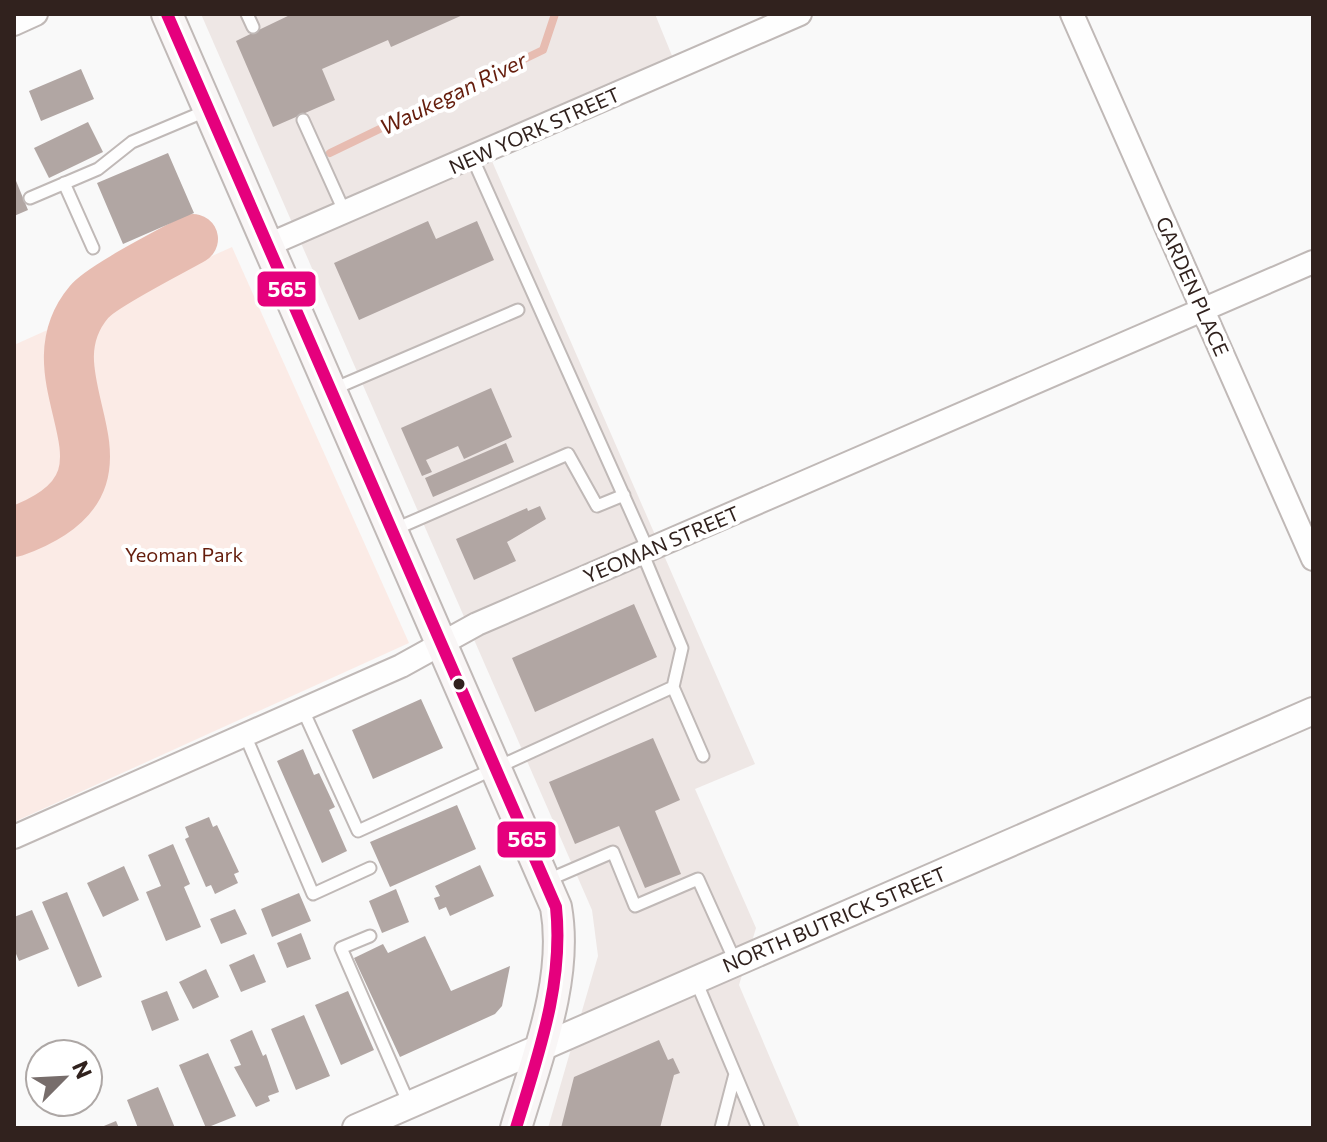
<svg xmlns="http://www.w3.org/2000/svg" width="1327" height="1142" viewBox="0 0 1327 1142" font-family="Commissioner,sans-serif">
  <rect width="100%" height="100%" fill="#f9f9f9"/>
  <path fill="#eee7e5" d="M201,14H655L677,68L488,152L755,764L695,789L756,928L739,985L800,1128H548L598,956L592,910Z"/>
  <path fill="#fbebe6" d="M232,247L409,643L14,822V345Z"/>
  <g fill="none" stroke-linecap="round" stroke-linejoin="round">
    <path stroke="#e7bcb1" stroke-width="8" d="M330,153L543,50L555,14"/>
    <path stroke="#e7bcb1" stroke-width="50" d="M14,532C163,479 20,384 89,302C102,286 172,251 193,239"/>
  </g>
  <path fill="#b1a6a3" d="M292,14H465L391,47L388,40L322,69L335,100L273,127L236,41Z
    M81,69L94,99L41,121L29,91Z
    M88,122L103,152L49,178L34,148Z
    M168,153L194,213L123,244L97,183Z
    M14,176L28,210L14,216Z
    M428,221L436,239L477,221L494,260L359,320L334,263Z
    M491,388L512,437L464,459L458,446L426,460L432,472L422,476L401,428Z
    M506,443L514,462L433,497L425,478Z
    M540,506L546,519L507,542L516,561L474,580L456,539L527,508L528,511Z
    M634,604L657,657L535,712L512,658Z
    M421,699L443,748L373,779L352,730Z
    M653,738L680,800L655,811L681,874L645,888L619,826L575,844L549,782Z
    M303,749L314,775L319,773L335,807L329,810L347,851L322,863L277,761Z
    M457,805L476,849L390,887L370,842Z
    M209,817L213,827L217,825L239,872L234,874L238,883L215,894L211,885L206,887L185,839L189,837L185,827Z
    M173,844L190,884L184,887L201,927L166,941L146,892L161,886L148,855Z
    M480,865L494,896L450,916L446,907L439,910L434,898L440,896L435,886Z
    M124,866L139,900L103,917L87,883Z
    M396,889L409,922L382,933L369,901Z
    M67,892L102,977L78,987L42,902Z
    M299,893L311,921L272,937L261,909Z
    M235,909L247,934L221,944L210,919Z
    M32,910L49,949L19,961L14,949V917Z
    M301,933L311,959L287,968L277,943Z
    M425,936L451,991L510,966L502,1006L495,1014L400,1057L354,958L383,944L388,953Z
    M254,954L266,982L241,992L229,965Z
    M206,969L219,997L193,1009L179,982Z
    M167,991L179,1020L152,1031L141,1001Z
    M348,991L374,1050L341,1065L315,1005Z
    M304,1015L330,1076L296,1090L271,1029Z
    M252,1030L263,1056L266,1054L279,1092L268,1096L270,1101L256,1107L234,1067L241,1065L230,1040Z
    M659,1040L668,1060L673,1058L680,1073L674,1075L660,1128H561L574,1077Z
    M208,1053L236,1116L206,1128L179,1065Z
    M158,1087L175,1128H138L127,1100Z
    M116,1121L119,1128H99Z"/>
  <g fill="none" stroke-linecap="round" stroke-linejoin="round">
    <defs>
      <path id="service" d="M247,14L253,27
        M303,120L345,213
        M472,157L648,550
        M64,183L93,248
        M30,198L98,169L132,142L208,110
        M331,390L518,310
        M393,530L568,454L597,506L624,495
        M642,552L682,648L673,687L703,756
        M302,708L358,831L673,687
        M245,735L313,894L370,868
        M548,880L613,852L635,906L698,879L735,961
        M370,936L341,948L409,1104
        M696,981L758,1128
        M721,1128L735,1074"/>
      <path id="minor" d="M1072,14L1313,559
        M14,24L36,14
        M268,245L800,14
        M14,837L401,666L477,624L1313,262"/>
      <path id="tertiary" d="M356,1128L1313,711"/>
      <path id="secondary" d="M167,14L556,907C569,979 536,1060 516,1128"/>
    </defs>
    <use href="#service" stroke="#c0b9b7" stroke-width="15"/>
    <use href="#minor" stroke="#c0b9b7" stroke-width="26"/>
    <use href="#tertiary" stroke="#c0b9b7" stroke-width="30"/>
    <use href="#secondary" stroke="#c0b9b7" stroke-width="34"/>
    <use href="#service" stroke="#fefefe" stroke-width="11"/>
    <use href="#minor" stroke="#fefefe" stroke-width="22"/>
    <use href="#tertiary" stroke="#fefefe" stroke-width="26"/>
    <use href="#secondary" stroke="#f9f6f6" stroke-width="30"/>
    <defs>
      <path id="bus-1" d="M167,14L556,907C564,984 538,1055 516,1128"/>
    </defs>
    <use href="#bus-1" stroke="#fff" stroke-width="18"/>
    <use href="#bus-1" stroke="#e5007d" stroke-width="12"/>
  </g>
  <circle fill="#31221e" stroke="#fff" stroke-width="3" cx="459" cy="684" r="7"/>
  <g text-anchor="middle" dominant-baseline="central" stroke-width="8" stroke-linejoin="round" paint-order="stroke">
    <g font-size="20" fill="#31221e" stroke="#fff">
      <text transform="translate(534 130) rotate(-24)">NEW YORK STREET</text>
      <text transform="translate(1193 286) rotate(66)">GARDEN PLACE</text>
      <text transform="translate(661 544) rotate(-23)">YEOMAN STREET</text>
      <text transform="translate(834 919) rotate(-23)">NORTH BUTRICK STREET</text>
    </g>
    <g font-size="20" fill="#651d0c" stroke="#fff">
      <text x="184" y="554">Yeoman Park</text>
    </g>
    <g font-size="22" font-style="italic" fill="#651d0c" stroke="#fff">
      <text transform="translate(453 93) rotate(-26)">Waukegan River</text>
    </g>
  </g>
  <g stroke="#fff" stroke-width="3">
    <rect x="256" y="270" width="61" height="38" rx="8" fill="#e5007d"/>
    <rect x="496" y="820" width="61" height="39" rx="8" fill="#e5007d"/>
  </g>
  <g font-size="22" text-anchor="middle" font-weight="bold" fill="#fff">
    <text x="287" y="297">565</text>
    <text x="527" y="847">565</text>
  </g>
  <rect width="1327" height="1142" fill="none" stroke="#31221e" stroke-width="32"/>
  <g transform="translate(64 1078) rotate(66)"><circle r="38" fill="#ffffff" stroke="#ada7a5" stroke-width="2"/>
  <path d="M0-6L14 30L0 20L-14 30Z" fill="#776d6b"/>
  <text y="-12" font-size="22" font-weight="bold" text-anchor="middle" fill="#31221e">N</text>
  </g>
</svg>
